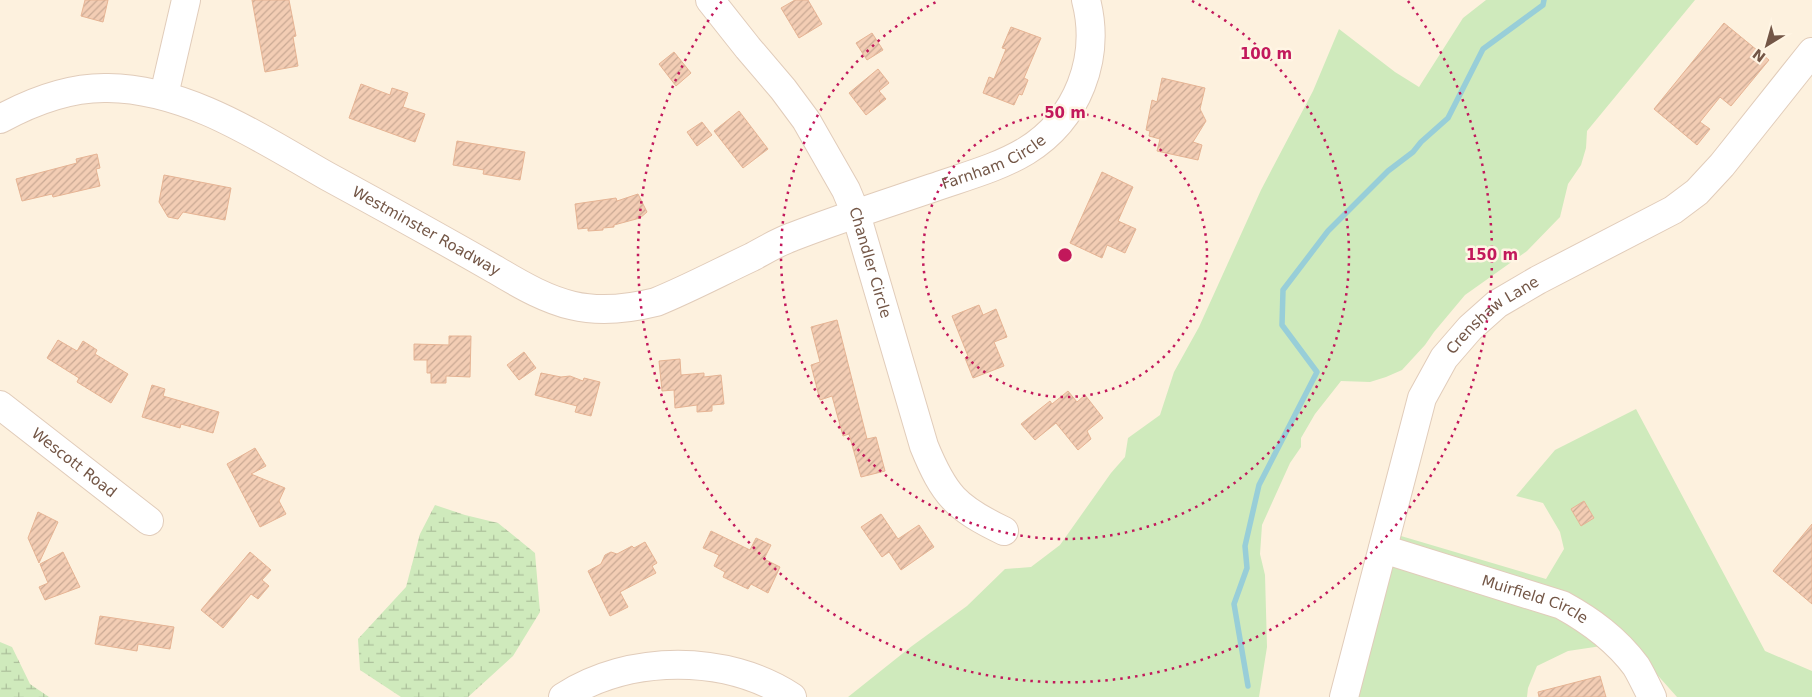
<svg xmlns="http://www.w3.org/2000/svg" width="1812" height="697" viewBox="0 0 1812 697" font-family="'DejaVu Sans',sans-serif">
  <defs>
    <pattern id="wetland-marsh" width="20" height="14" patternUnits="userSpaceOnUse" patternTransform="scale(1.25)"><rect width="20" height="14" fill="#cfeabc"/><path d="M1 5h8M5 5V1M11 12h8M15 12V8" fill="none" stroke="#acc09b"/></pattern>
    <pattern id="building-hatch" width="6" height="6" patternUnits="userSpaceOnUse" patternTransform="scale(1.25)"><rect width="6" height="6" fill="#f3cdb4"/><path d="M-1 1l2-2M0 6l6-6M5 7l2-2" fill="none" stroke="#c9a994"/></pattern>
  </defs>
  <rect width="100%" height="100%" fill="#fdf1de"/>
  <path fill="#cfeabc" d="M1486,0H1695L1587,131L1586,148L1581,165L1568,184L1560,217L1527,251L1465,295L1434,332L1425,345L1402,370L1386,377L1370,382L1341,381L1315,414L1301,438V447L1290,463L1262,525L1260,554L1265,575L1267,647L1259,697H848L912,646L967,606L1005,569L1031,567L1060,545L1111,473L1125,457L1128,438L1160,415L1174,372L1199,327L1261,190L1313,91L1339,29L1395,72L1419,87L1463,18Z
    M1636,409L1765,651L1812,671V697H1677L1628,642L1568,651L1537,666L1528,688L1527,697H1353L1381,589L1401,536L1546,579L1564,549L1560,532L1543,503L1516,496L1555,450Z"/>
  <path fill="url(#wetland-marsh)" d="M435,505L465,515L498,523L535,553L540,612L513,656L468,697H401L360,670L358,639L406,587L420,534Z
    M0,642L12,647L30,684L49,697H0Z"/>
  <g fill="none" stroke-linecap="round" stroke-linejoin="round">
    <path stroke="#98ced8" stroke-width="5.5" d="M1248,686L1234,604L1247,568L1245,546L1259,485L1317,372L1282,325L1283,290L1328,231L1388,171L1413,152L1421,142L1448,118L1483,49L1543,5L1544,0"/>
  </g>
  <path fill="url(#building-hatch)" stroke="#e6b494" d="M85,0H108L103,22L81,16Z
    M252,0H289L296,36L293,37L298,66L265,72Z
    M795,0H808L822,24L799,38L781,8Z
    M1724,23L1769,60L1731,106L1720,97L1700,122L1710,129L1697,145L1654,109Z
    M1011,27L1041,38L1024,78L1028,80L1022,95L1019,94L1014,105L983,93L989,77L994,79L1006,49L1002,48Z
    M872,33L883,50L867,60L856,43Z
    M674,52L691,73L676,86L659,64Z
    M878,69L889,83L879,91L886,99L866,115L849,93Z
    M1162,78L1205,88L1200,109L1206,121L1193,142L1202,145L1198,160L1157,151L1160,139L1149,136L1150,131L1146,130L1152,100L1157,102Z
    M361,84L390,95L392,88L408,93L403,107L425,114L415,142L349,118Z
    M739,111L768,149L743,168L714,131Z
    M702,122L712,135L697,146L687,132Z
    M457,141L525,152L520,180L483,174L484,170L453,165Z
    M97,154L100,168L96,169L100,186L53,197L52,194L22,201L16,179L77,163L76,159Z
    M1102,172L1133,187L1118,221L1136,229L1125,253L1107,245L1102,258L1070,243Z
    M164,175L231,188L225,220L183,212L178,219L168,217L159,202Z
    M638,194L647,212L640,218L614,225V227L603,228V230L588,231V228L578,229L575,204L616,198L617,201Z
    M979,305L983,315L996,309L1007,337L994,342L1004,366L973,378L965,358L968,356L952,316Z
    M837,320L867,439L876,437L885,471L861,477L849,434L843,436L832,396L820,400L811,365L820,362L811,327Z
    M449,336H471L470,377L446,376V383H431V373H427V360H414V344L449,345Z
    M58,340L77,351L83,341L97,350L95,354L128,374L111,403L77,382L79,378L47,358Z
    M524,352L536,368L519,380L507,365Z
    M680,359L681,375L704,373V377L721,375L724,404L712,405V411L697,412V405L675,408L674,390L662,391L659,361Z
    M541,373L561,377L570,376L583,381L584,378L600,382L591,416L575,412L577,406L535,395Z
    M152,385L165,389L163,396L219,412L213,433L181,424L180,428L142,417Z
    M1068,391L1077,402L1085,395L1103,418L1087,431L1091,439L1078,450L1056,423L1035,440L1021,424L1050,401L1052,404Z
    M255,448L266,466L251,474L285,488L279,501L286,514L260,527L227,464Z
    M1584,501L1594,518L1581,526L1571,509Z
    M38,512L58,522L39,563L28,538Z
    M881,514L898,539L919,525L934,547L901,570L889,552L882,557L861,527Z
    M1812,524V604L1773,571Z
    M711,531L750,550L756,538L771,545L764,559L780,567L768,593L751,584L748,589L723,577L725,572L714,566L719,555L703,548Z
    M645,542L657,563L652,566L656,573L620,592L628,607L610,616L588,571L601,564L605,555L611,552L617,554L632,546L634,548Z
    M63,552L80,587L45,600L39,587L48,583L40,564Z
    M250,552L271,570L262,580L269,586L258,599L251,594L223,628L201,610Z
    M100,616L174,627L170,649L138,644L137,651L95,644Z
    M1600,676L1606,697H1539L1538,692Z"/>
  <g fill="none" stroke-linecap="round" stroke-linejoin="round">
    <defs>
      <g id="minor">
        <path id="s1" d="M710,0L748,48L783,89L806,120L846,190L856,214L924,446C944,495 956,508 1004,531"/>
        <path d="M164,95L186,0"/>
        <path id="s2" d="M0,119C33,101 70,87 108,88C188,89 260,138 327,176C384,207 440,238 496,270C554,305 588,319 656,302C688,289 720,272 752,257C765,250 778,242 792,237C838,219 885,204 932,188C963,177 998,168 1026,151C1078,119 1101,58 1086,0"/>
        <path id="s3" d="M0,405L149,521"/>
        <path id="s4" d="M1383,549L1562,605C1591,621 1616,639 1636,666C1642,676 1647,687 1652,697"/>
        <path d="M563,697C630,654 726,654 792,697"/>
        <path id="s5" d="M1344,697L1422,398L1444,358L1470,328L1497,304L1538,280L1673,210L1697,192L1722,165L1812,52"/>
      </g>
    </defs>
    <use href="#minor" stroke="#e1ccba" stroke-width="30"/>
    <use href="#minor" stroke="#fff" stroke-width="28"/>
  </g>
  <g fill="none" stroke="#c2185b" stroke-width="2.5" stroke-dasharray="2.5 5">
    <circle cx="1065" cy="255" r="142"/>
    <path d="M1192 1A284 284 0 1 1 938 1"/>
    <path d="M1408 1A427 427 0 1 1 722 1"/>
  </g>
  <g text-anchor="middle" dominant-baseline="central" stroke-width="5" stroke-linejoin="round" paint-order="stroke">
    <g font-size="15" fill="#735646" stroke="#fff5e4">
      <text stroke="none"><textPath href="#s2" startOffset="1081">Farnham Circle</textPath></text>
      <text stroke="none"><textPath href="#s2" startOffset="466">Westminster Roadway</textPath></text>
      <text stroke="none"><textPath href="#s1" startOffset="311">Chandler Circle</textPath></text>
      <text stroke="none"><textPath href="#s5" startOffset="420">Crenshaw Lane</textPath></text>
      <text stroke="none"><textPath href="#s3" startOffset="94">Wescott Road</textPath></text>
      <text stroke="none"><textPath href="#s4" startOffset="160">Muirfield Circle</textPath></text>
    </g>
  </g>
  <circle cx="1065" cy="255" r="8" fill="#c2185b" stroke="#fff5e4" stroke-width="2.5"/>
  <g font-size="15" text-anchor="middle" font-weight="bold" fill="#c2185b" stroke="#fff5e4" stroke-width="5" stroke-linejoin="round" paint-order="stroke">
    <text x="1266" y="59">100 m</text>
    <text x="1065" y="118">50 m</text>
    <text x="1492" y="260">150 m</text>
  </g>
  <g transform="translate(1767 45) rotate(217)" stroke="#fff5e4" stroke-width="4" paint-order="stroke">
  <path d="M0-4L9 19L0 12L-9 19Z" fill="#735646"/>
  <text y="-8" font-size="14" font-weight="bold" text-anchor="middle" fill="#735646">N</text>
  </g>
</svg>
